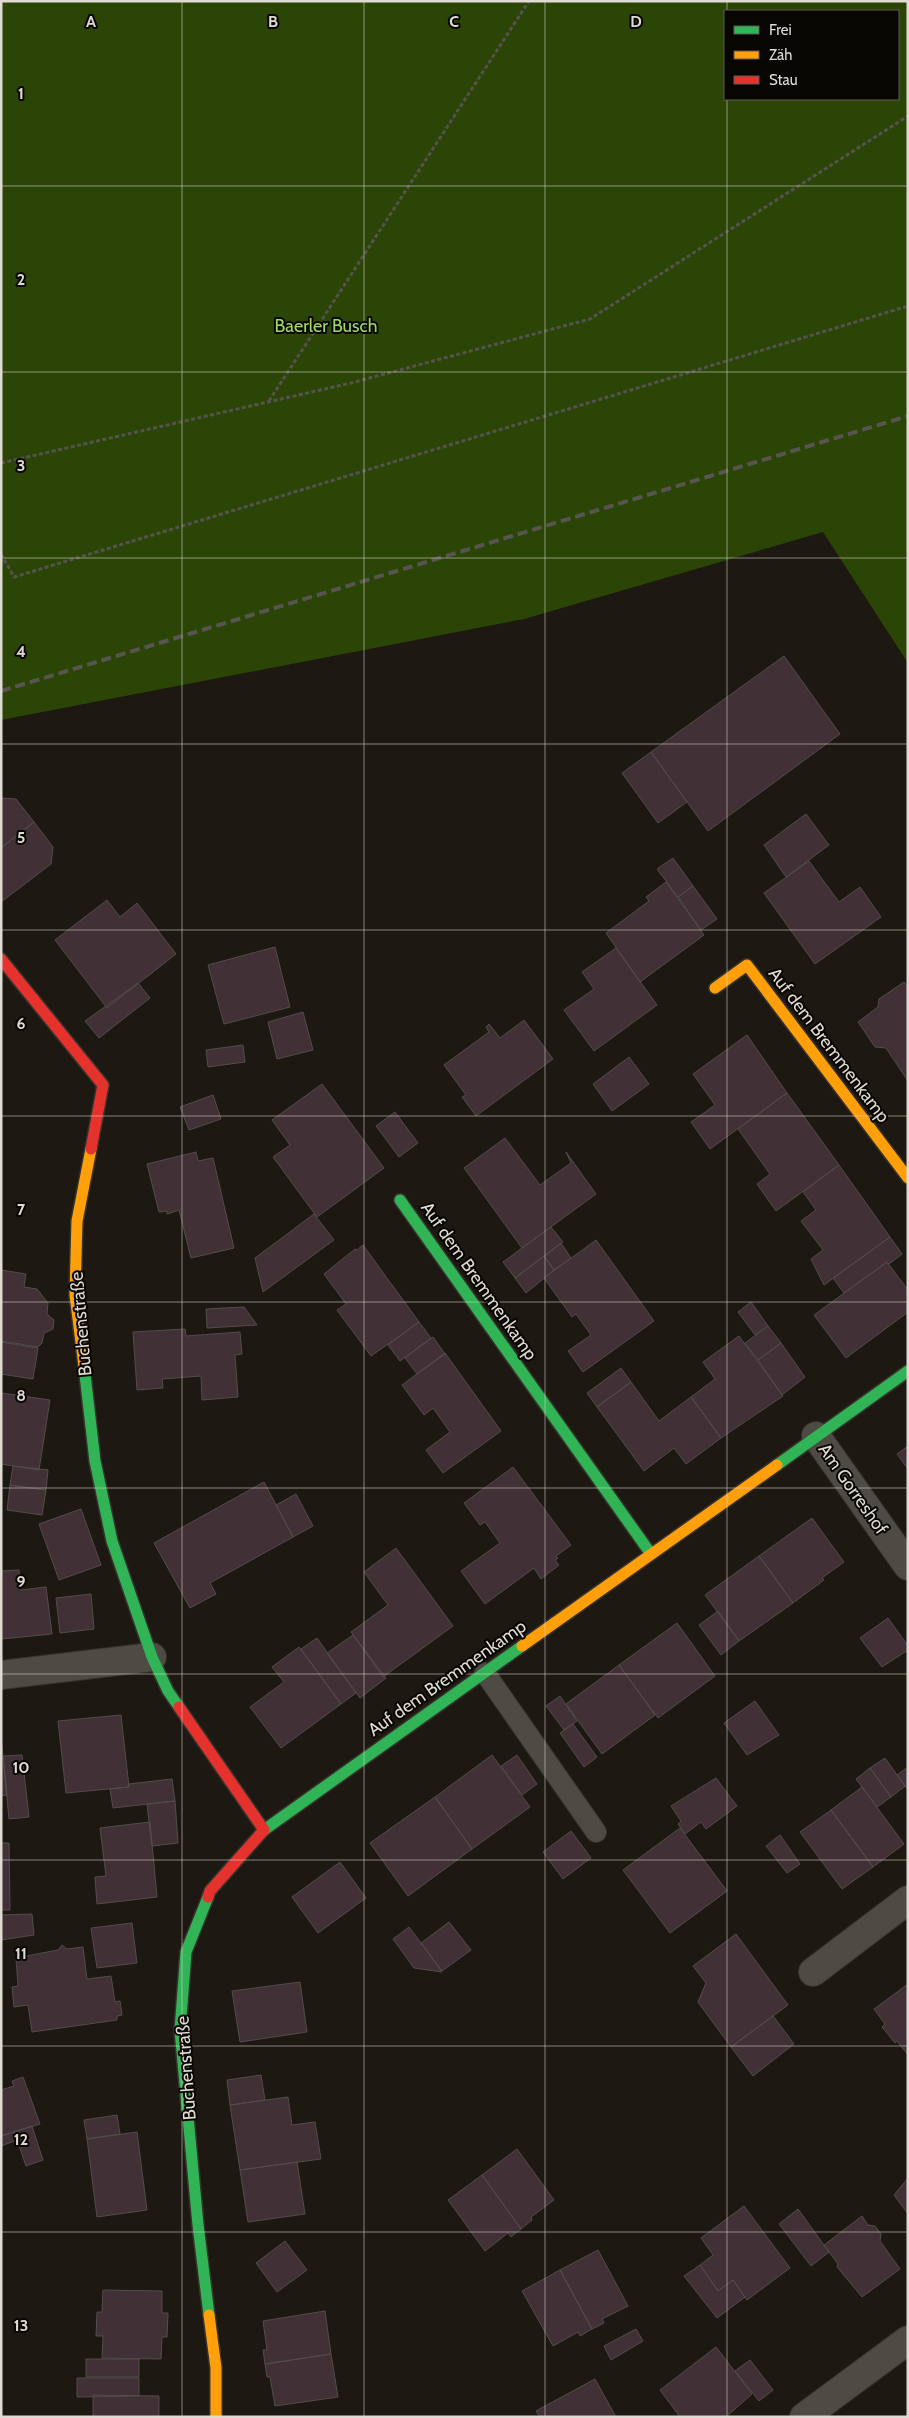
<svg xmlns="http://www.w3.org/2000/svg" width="909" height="2418" viewBox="0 0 909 2418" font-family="Cabin,sans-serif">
  <rect width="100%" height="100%" fill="#1d1912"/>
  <path fill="#2b4507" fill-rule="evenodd" d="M1,1H908V663L823,532L524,619L1,720ZM725,11H898V99H725Z"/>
  <path fill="#413035" stroke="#524d4b" d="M784,656L840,734L708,831L651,752Z
    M651,752L687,802L658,823L622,773Z
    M1,798L16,799L34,822L1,848Z
    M806,814L829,845L786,877L764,845Z
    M34,822L53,847L51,864L1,902V848Z
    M673,858L693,886L678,897L657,869Z
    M809,861L839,902L860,887L881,917L815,964L764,893Z
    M666,882L704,935L640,982L606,933L649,901L646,897Z
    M693,886L717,919L701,930L678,897Z
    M107,900L120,917L137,903L176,954L107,1008L55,940Z
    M275,947L290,1007L224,1024L208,965Z
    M616,948L657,1005L594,1051L564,1010L594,989L582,972Z
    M904,982L908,987V1081L886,1048L875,1047L858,1022L878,1007L879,999Z
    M138,983L150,998L99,1038L85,1021Z
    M303,1012L313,1050L277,1059L268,1022Z
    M524,1020L553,1059L476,1116L462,1097L466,1095L444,1065L489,1032L486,1027L489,1024L500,1038Z
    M747,1035L787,1093L710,1149L691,1122L715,1105L693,1074Z
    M243,1045L245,1062L208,1067L206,1050Z
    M629,1057L649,1084L612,1111L593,1084Z
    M322,1084L384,1168L317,1217L273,1157L290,1145L272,1120Z
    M787,1093L839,1165L776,1211L757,1184L770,1174L738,1129Z
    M213,1095L221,1119L189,1130L180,1107Z
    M395,1112L418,1143L399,1157L376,1126Z
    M505,1138L540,1185L571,1163L566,1152L596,1194L522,1248L464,1168Z
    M196,1152L198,1161L213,1158L234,1248L191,1258L179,1210L167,1214V1211L159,1212L147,1164Z
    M839,1165L890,1237L824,1285L811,1259L823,1250L801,1221L816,1210L803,1192Z
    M314,1214L334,1240L263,1292L255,1258Z
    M551,1227L563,1242L515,1278L503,1262Z
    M890,1237L902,1254L889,1264L887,1262L844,1293L833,1278Z
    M596,1240L654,1321L583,1372L568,1351L591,1335L576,1314L572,1317L544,1278Z
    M561,1243L571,1258L554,1270L544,1256Z
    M363,1245L419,1322L371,1356L337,1310L346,1304L324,1274L355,1249L357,1250Z
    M544,1256L554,1270L526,1293L515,1278Z
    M887,1262L908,1290V1312L846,1358L814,1315Z
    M1,1270L26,1274L24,1287L37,1289L48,1303L47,1314L54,1320L53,1329L44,1333L42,1343L38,1347L1,1341Z
    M751,1302L768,1326L755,1335L738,1312Z
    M244,1307L257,1325L207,1328L206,1309Z
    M419,1322L431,1338L400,1361L388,1345Z
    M768,1326L781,1343L758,1360L745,1343Z
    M185,1329L186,1336L240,1332L242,1354L235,1355L238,1397L202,1400L201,1376L162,1379L163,1388L137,1390L133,1332Z
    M739,1336L783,1396L721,1438L691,1397L715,1379L703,1362Z
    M433,1337L445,1354L417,1374L405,1358Z
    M1,1342L38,1348L33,1379L1,1374Z
    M781,1343L805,1377L782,1395L758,1360Z
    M445,1353L501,1431L443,1473L426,1450L450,1432L433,1408L424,1415L402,1385Z
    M621,1368L631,1382L597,1407L587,1393Z
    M631,1382L659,1421L691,1397L721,1438L686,1464L674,1448L644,1471L597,1407Z
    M1,1393L50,1400L39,1470L1,1464Z
    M908,1446V1469L897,1454Z
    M13,1466L48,1470L46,1490L10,1485Z
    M513,1467L571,1545L556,1556L558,1558L555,1560L559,1565L541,1579L534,1568L485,1604L461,1571L500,1543L485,1522L480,1525L464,1503Z
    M264,1482L293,1537L210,1583L216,1594L190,1608L154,1543Z
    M10,1485L46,1490L42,1515L7,1510Z
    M296,1494L313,1526L293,1537L276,1505Z
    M81,1509L101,1565L59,1580L39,1524Z
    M812,1518L844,1562L822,1578L824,1580L793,1603L759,1556Z
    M396,1548L453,1626L383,1677L351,1632L388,1605L364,1572Z
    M759,1556L793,1603L739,1641L705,1595Z
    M19,1570L21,1590L46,1587L52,1634L1,1639V1571Z
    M91,1594L94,1629L60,1633L56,1598Z
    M718,1611L739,1641L721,1655L699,1625Z
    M888,1618L908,1646V1650L882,1667L860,1638Z
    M677,1623L715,1676L658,1718L619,1665Z
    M353,1635L386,1678L360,1698L327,1653Z
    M317,1638L356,1693L341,1704L301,1649Z
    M299,1647L341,1704L281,1748L250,1707L284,1682L272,1667Z
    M619,1665L655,1715L602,1754L566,1704Z
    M560,1696L577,1721L564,1730L546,1706Z
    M755,1701L779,1735L747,1755L724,1723Z
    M121,1715L129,1787L66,1793L58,1721Z
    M573,1724L597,1757L584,1767L560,1733Z
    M1,1738L7,1795L1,1796Z
    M22,1755L29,1817L9,1819L3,1756Z
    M492,1755L530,1807L472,1849L435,1797Z
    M517,1755L537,1784L522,1795L501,1766Z
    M885,1758L905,1786L891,1797L870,1768Z
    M908,1767V1790L897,1775Z
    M870,1768L891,1797L877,1807L856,1779Z
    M716,1778L737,1806L706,1829L701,1822L685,1834L678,1824L681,1821L671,1806Z
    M172,1779L175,1801L113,1808L110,1789L129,1787V1784Z
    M862,1787L904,1844L873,1867L831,1810Z
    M435,1797L472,1849L408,1896L370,1843Z
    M175,1801L178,1843L152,1846L147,1804Z
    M831,1810L873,1867L842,1889L800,1832Z
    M150,1822L157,1897L97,1904L95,1877L106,1876L100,1828Z
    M680,1828L727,1891L670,1933L623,1870Z
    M571,1831L591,1858L563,1879L543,1852Z
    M780,1835L800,1864L787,1873L766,1846Z
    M1,1843H9L10,1910H1Z
    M340,1862L366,1898L318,1933L292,1897Z
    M32,1914L34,1935L1,1940V1915Z
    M449,1922L471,1950L442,1971L421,1943Z
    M132,1923L137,1963L97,1968L91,1928Z
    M409,1927L421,1943L442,1972L414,1968L393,1939Z
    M736,1934L788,2005L731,2047L698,2002L706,1983L693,1966Z
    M62,1945L67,1949L83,1947L87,1979L111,1976L115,2002L120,2001L122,2015L117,2016V2020L32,2032L28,2005L14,2007L12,1987L18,1986L16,1958L58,1950Z
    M300,1982L307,2032L240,2042L232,1991Z
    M908,1984V2055L897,2041L895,2043L882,2027L885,2024L874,2009Z
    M773,2016L794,2044L753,2076L731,2047Z
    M261,2075L265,2100L230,2105L227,2080Z
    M23,2077L40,2124L1,2136V2090L14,2086L12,2081Z
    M288,2097L292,2125L315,2122L321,2159L240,2170L230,2105Z
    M117,2115L120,2134L87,2139L84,2120Z
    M32,2126L43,2160L26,2166L17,2140L1,2146V2136Z
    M137,2132L147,2210L97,2217L87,2139Z
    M517,2149L554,2200L531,2217L532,2220L521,2229L482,2175Z
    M297,2162L305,2214L248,2222L240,2170Z
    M482,2175L521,2229L511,2237L508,2233L485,2251L448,2200Z
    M908,2178V2214L894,2195Z
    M744,2206L790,2268L747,2300L733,2280L718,2291L700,2265L713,2255L701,2238Z
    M798,2209L829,2252L811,2266L779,2224Z
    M862,2216L868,2225L875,2226L881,2234L880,2241L900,2269L862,2297L837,2267L838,2264L824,2245Z
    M285,2241L307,2270L277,2292L256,2263Z
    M598,2250L628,2306L602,2319L604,2323L592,2329L560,2270Z
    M700,2265L718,2291L733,2280L745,2297L717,2318L684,2276Z
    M560,2270L592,2329L580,2336L578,2332L553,2346L522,2291Z
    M103,2290L162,2291V2313H168L167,2337H162L161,2359L102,2358L103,2336H96L97,2312H102Z
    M325,2311L331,2354L265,2364L263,2350H267L263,2321Z
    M636,2329L643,2341L611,2360L604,2346Z
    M716,2347L752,2394L726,2417H680L660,2390Z
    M331,2354L338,2397L275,2406L270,2377H267L265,2364Z
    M86,2359H139V2377H86Z
    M750,2360L773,2390L759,2401L735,2371Z
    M77,2378H139V2396L77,2397Z
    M595,2379L616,2417H540L536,2411Z
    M93,2395L159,2396V2417H93Z"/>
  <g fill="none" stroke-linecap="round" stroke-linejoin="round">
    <defs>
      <path id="lane" d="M485,1673L596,1832"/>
      <path id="street" d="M816,1436L908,1566
        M1,1675L152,1657
        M813,1972L908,1900
        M804,2417L908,2340"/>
      <path id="fast" d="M400,1200L651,1554
        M84,1366L95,1461L112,1541L152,1657L168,1691L179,1707
        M777,1465L908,1371
        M264,1830L522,1646
        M208,1897L186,1952L180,2030L198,2225L209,2315"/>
      <path id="slow" d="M715,988L747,965L908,1178
        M84,1366L75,1295L77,1221L91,1149
        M522,1646L777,1465
        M209,2315L216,2368V2417"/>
      <path id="jam" d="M1,959L103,1085L91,1149
        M179,1707L264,1830L210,1891L208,1897"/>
    </defs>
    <use href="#lane" stroke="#36332e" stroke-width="22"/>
    <use href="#street" stroke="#36332e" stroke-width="30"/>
    <use href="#fast" stroke="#36332e" stroke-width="14"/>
    <use href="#slow" stroke="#36332e" stroke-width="14"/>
    <use href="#jam" stroke="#36332e" stroke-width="14"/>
    <path stroke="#56534e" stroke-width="3" stroke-dasharray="4 2.5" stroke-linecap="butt" d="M269,401L529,1
      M1,463L351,383L590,319L908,116
      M1,554L14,577L908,306"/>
    <use href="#lane" stroke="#4e4b45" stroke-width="20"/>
    <use href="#street" stroke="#4e4b45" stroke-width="28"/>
    <use href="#fast" stroke="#30b455" stroke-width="11"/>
    <use href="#slow" stroke="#ff9f0a" stroke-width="11"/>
    <use href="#jam" stroke="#e5322d" stroke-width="11"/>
    <path stroke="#585550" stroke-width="4" stroke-dasharray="10 5" stroke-linecap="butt" d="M1,691L908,416"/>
  </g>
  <path fill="none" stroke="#dfdad2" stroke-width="1" stroke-opacity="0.55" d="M182,1V2417M364,1V2417M545,1V2417M727,1V11M727,99V2417M1,186H908M1,372H908M1,558H908M1,744H908M1,930H908M1,1116H908M1,1302H908M1,1488H908M1,1674H908M1,1860H908M1,2046H908M1,2232H908"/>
  <g text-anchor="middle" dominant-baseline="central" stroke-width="4" stroke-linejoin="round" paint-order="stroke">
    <g font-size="18" fill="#9ed968" stroke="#080603">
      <text x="326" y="326">Baerler Busch</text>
    </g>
    <g font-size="18" fill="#dfdad2" stroke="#080603">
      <text transform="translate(829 1045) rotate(53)">Auf dem Bremmenkamp</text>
      <text transform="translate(479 1281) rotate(55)">Auf dem Bremmenkamp</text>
      <text transform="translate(81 1324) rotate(-95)">Buchenstraße</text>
      <text transform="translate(853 1489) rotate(55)">Am Gorreshof</text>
      <text transform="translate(447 1678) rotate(-35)">Auf dem Bremmenkamp</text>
      <text transform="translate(186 2068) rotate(-94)">Buchenstraße</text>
    </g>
  </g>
  <g font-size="16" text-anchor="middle" font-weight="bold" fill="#dfdad2" stroke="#080603" stroke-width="4" stroke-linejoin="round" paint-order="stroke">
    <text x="91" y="27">A</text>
    <text x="273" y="27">B</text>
    <text x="454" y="27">C</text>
    <text x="636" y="27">D</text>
    <text x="21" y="99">1</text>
    <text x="21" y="285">2</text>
    <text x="21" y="471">3</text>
    <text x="21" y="657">4</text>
    <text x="21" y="843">5</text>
    <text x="21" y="1029">6</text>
    <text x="21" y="1215">7</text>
    <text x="21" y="1401">8</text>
    <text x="21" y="1587">9</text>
    <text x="21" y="1773">10</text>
    <text x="21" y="1959">11</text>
    <text x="21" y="2145">12</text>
    <text x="21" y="2331">13</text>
  </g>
  <rect width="909" height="2418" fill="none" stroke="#dfdad2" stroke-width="5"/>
  <rect x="724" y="10" width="175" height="90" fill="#080603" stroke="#5e5b56"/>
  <rect x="734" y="26" width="25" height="8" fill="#30b455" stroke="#5e5b56"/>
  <text x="769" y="35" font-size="15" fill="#dfdad2">Frei</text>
  <rect x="734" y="51" width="25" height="8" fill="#ff9f0a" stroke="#5e5b56"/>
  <text x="769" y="60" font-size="15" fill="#dfdad2">Zäh</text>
  <rect x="734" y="76" width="25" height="8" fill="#e5322d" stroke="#5e5b56"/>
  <text x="769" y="85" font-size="15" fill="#dfdad2">Stau</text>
</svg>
